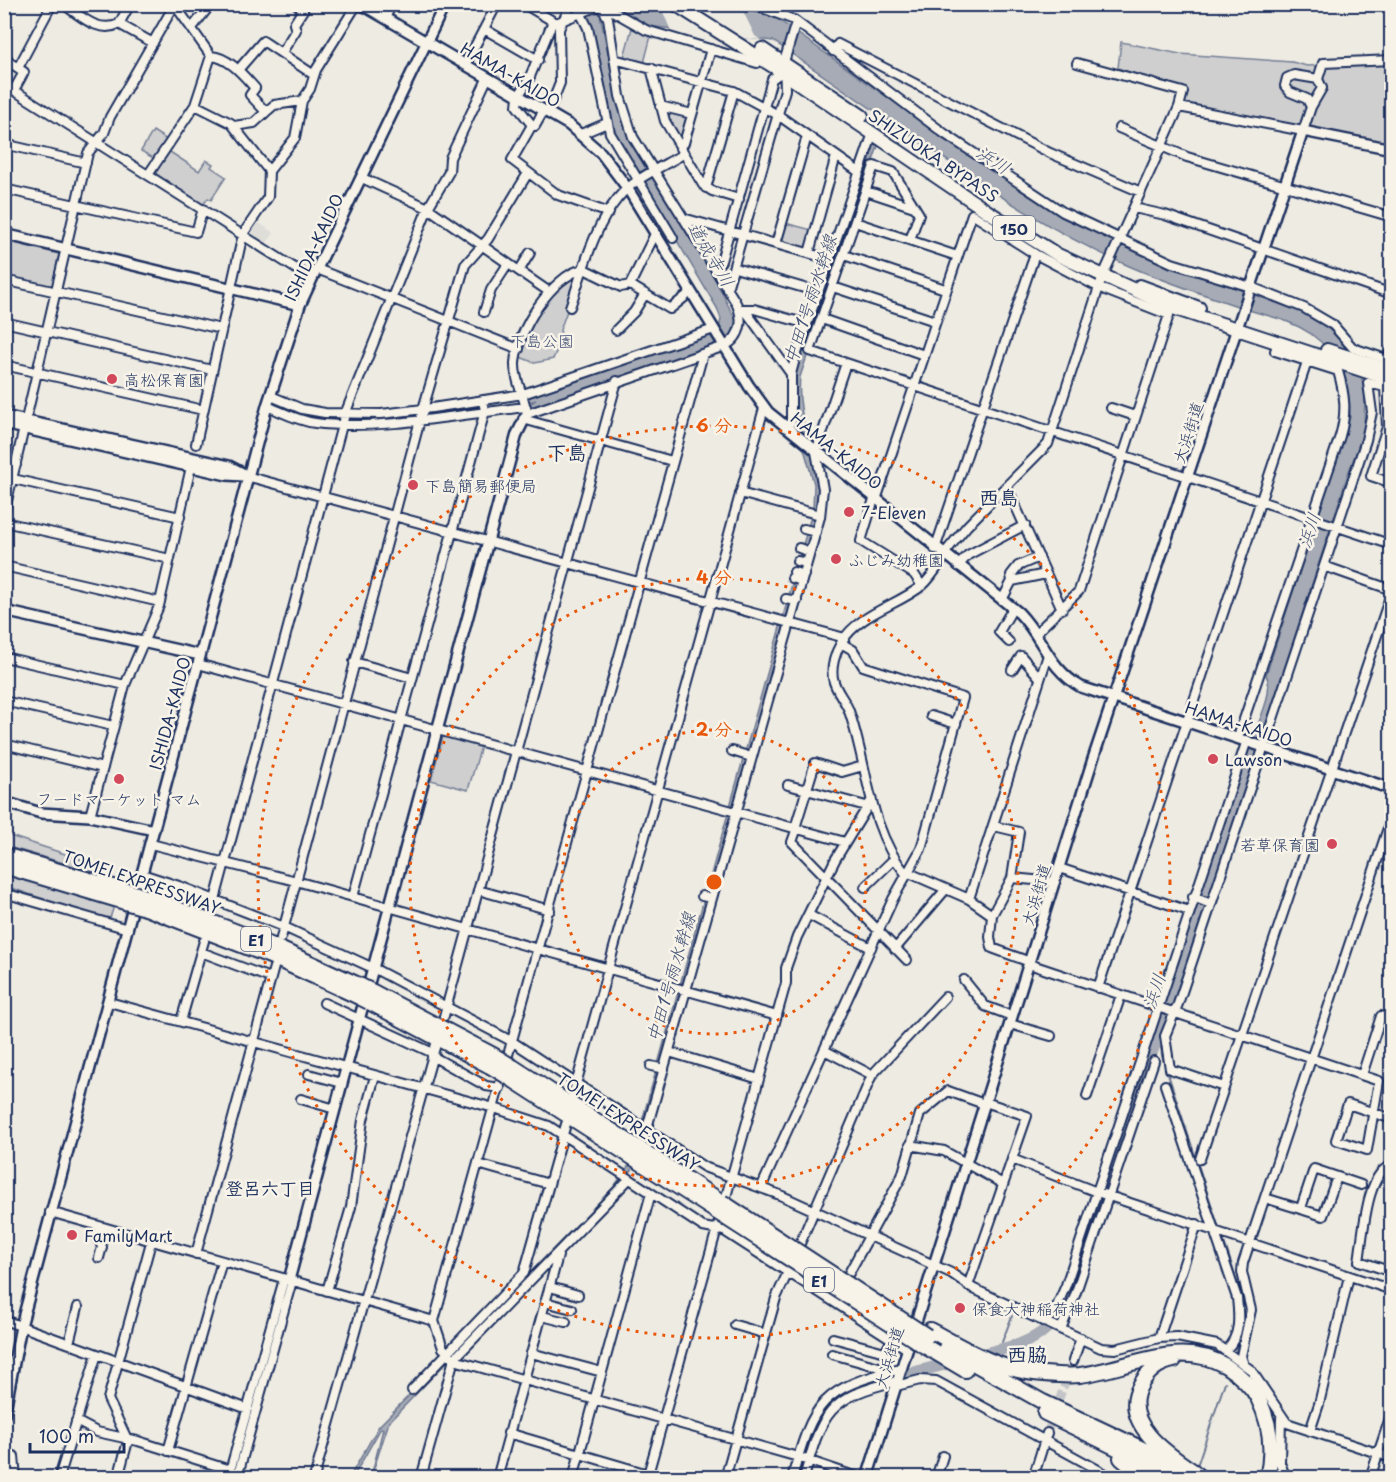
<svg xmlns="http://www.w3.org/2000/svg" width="1396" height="1482" viewBox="0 0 1396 1482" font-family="'Playpen Sans','Klee One',sans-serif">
  <rect width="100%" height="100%" fill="#eeebe2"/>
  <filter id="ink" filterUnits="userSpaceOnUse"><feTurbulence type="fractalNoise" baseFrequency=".0167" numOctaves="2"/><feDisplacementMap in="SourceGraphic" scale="12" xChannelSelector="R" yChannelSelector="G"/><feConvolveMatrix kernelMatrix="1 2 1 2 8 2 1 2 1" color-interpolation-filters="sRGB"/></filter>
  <g filter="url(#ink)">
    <path fill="#deddd8" d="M256,221L274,233L266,244L248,233Z"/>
    <path fill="#cfcfcf" stroke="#757f96" stroke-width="1.5" d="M632,28L651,36L644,63L624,57Z
      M1121,42L1180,54L1292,62L1307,66L1391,62V146L1182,104L1186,92L1118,68Z
      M667,110L688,118L682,140H678L664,113Z
      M153,131L167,140L155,159L141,151Z
      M167,150L199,171L206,160L213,164L211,167L226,177L211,200L208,198L203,205L153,172Z
      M785,223L812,230L807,248L804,250L782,243L780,240Z
      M5,241L59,254L52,288L5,277Z
      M574,274L580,275L560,330L562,338L553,359L535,363L520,357C529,318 545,298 574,274Z
      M444,733L482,743L468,790L431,780Z
      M4,834L114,870L112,877L5,846Z
      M4,874L114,906L109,921L5,886Z"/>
    <path fill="#a6abb5" stroke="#6e7992" stroke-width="1.5" d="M582,5H595L600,15L622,119L631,143L714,277L736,321L730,338L712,347L535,409L530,404L536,400L529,402L528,396L708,334L719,329L721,319L717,308L614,135C602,92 601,44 582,5Z
      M611,5C664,5 722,0 773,16L959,148L1055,211L1142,255L1302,312L1317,320L1341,339L1348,349L1361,375L1365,393L1364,432L1349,471L1257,752L1248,749C1254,731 1276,692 1266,675L1350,417C1351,385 1338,353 1311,334C1291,320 1271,317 1249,310C1208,296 1168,283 1129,266C1042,229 966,173 888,120L885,125L880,121L882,116L773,41L648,26Z
      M873,143L878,146L800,377C795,423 824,465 818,510L632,1170L389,1422L371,1477L383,1429L381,1428L353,1477L349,1478L379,1426L613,1188L630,1164L813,509L814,484L794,414V378Z"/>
    <path fill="#eeebe2" d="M660,5H708L742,9L755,36L761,40L671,31Z"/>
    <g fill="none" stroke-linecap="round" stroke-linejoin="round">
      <path stroke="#6e7992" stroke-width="2" d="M1159,1031L1162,1056L1220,1231
        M1222,1236C1236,1277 1251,1313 1234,1355
        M1002,1342L1012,1316
        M1197,1466L1225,1382"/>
      <path stroke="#a6abb5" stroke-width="12" d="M975,1356C1024,1343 1044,1344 1070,1296L1258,737
        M904,1375L958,1361"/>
      <path stroke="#c4c5c8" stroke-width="8" stroke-dasharray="8 4" stroke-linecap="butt" d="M1047,1433L1073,1361"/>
      <defs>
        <path id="minor" d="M63,4C81,16 98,34 119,24L153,43
          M524,4L556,23L601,5L608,18L620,96L633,137L735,301C744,317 743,336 725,346L527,414C525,397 514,380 515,363C517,331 552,275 584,269L621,287L630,285L670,309L691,292
          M576,4L588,28L610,133L673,238
          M752,4L794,20L945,134L1063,212L1172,263L1251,287L1304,308L1333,325L1353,348L1392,361
          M175,5L211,56C229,57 244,76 255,88L250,95L266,112L274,105L302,101
          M602,5L646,30L757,63
          M385,18L392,4
          M119,24L130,4
          M192,28L211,4
          M486,30L538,60
          M833,51L838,44L1050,153L1141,192
          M4,52L9,62L24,72L14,90
          M282,52L296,30L294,24L303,10L296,4
          M614,59L734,91L778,115L859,172
          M465,65L497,4
          M18,68L52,4
          M651,68L665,121L703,185L712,191L739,199
          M238,70L263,41L314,75
          M1318,79L1323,63L1392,60
          M4,84L312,279
          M195,105L211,56
          M660,106L692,114
          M1179,107L1303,131L1311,107L1307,99L1290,92L1285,86L1287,78L1294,75L1318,79L1322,88L1311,107
          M544,110L535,126L532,125L512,160L558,195L609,213
          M548,113L560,83L559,29L571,4
          M532,125L517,106L518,97L529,79L553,21
          M234,126L254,123L266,112
          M1119,128L1187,157L1392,217
          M581,134L607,123
          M4,144L86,163
          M680,148L684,143L711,49
          M269,171L295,138L302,101L310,89L316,70L357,4
          M148,175L195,105L231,123L269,171L268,197L243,234L196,444
          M362,178L428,208L519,271L530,253
          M706,188L734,91
          M4,189L196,232L203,209
          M866,191L914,207
          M1134,208L1165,215L1392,294
          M683,218L829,259
          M855,222L957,256
          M910,240L919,214L893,172L874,166L810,351L1392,545
          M776,244L807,136
          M809,253L836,156
          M844,255L945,289
          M715,268L721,261L772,79L782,72
          M735,268L818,292
          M317,269L519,349
          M519,271L548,291
          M4,280L221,329
          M630,285L655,234
          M833,287L935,321
          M727,289L785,90L784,62L796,22
          M570,307C583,271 593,228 618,198C634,178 662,167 683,154
          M741,309H754L807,324
          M745,310L791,374
          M484,312L491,290L508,264
          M822,319L924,355
          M4,322L212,370
          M616,330L634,312L645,294
          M1388,360L1392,348
          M4,365L203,410
          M1385,386L1387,427L1371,476L1392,483
          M271,396L302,409L325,413L381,414L432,408L523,394L714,329
          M267,406C282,412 298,421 315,423C376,431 464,414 526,407
          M1111,408L1135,416
          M523,419L672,461
          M785,427L791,422V374L795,359L873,133
          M4,462L16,465
          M250,477L845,638
          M13,479L180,517
          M1007,487L1062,609
          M740,493L820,515
          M874,499L861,541L914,574L922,586
          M876,500L972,214L1035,254L1094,285
          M4,514L88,153L104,133L110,117L175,4
          M4,522L170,559
          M804,529L816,532
          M799,548L810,552
          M935,549L1035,254
          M943,555L967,526L1048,444L1102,278L1179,107L1183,92L1077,63
          M797,561L807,563
          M4,566L160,602
          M958,566L968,555L1025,525
          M1324,566L1392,590
          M794,572L804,575
          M792,578L802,581
          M1012,581L1011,575L1018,566L1039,557
          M786,599L797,601
          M1002,600L1012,581L1046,574
          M1036,633L1079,591L1169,315L1105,290
          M1009,642L999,632L1013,608
          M4,657L125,685
          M354,662L412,678
          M198,664L845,842
          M1012,670L1021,656L1040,678
          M4,701L113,726
          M931,716L956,724
          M1238,737L1340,436C1347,412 1345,395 1338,371L1275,351L1278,342
          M4,744L103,768
          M732,751L751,757
          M788,785L866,806
          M90,816L125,685L159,606L191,467
          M795,828L815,763L842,772L863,766
          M797,828L792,842L907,960
          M151,844L296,881L777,1016
          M1059,868L1189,911
          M907,872L969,899L992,915L990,937L992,948L1030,962
          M142,874L182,887L284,927L373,968L513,1042L704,1167L780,1195L951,1273L974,1289L1101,1348L1115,1349L1159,1338L1177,1337L1217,1345L1251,1370L1287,1423L1392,1458
          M906,874C868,828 868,765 849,711C845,699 835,691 833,678C831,667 835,653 841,643C859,613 897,606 923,585C932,577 938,566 945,556
          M1012,878L1055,882
          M865,887L895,858
          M478,890L550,910
          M4,893L128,929
          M702,896L711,898
          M353,897L485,411L483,400
          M1193,897L1211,904
          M969,899L1048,655
          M212,911L345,414L428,208L449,172L450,158L487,79
          M809,915L871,948
          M992,915L1012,878L1019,832L994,826
          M281,938L423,409L465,265L488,239L528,173
          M895,949L946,889
          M201,952L270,978
          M1029,964L1379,1081L1367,1150L1336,1140L1348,1104L1392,1119
          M964,980L985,1006L1012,1016
          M1098,988L1307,362
          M109,1002L494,1108L549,1126L703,1227L724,1231L907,1349
          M324,1003L433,1053
          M444,1016L617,381
          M181,1021L204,941
          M1010,1024L1051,1036
          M824,1050L872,1075
          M669,1052L759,1079
          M432,1056L486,1086L500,1088
          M651,1066L664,1069
          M309,1074L342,1083
          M1362,1075L1381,1016
          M1165,1085L1237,1298C1239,1317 1241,1335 1226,1350
          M1224,1087L1170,1069L1165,1036L1178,1004L1366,440L1372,412L1368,383L1385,387
          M573,1095L764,408
          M1087,1096L1121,995
          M301,1099L335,1109
          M647,1128L820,517L823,489L816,452L846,363
          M910,1145L944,1151L1003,1184
          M1012,1159L1097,1192L1392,1290
          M1200,1159L1392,591
          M478,1164L549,1184
          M1392,1166C1366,1170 1363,1239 1359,1261L1392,1272
          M761,1188L893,899L921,849L963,698L863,666L853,650L841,643
          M1265,1198L1323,1216L1337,1177
          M1301,1208L1314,1169L1361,1185
          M50,1212L434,1321
          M796,1253L872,1075L945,997
          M196,1254L274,967
          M99,1258L102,1247L98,1237L100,1227
          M849,1273L902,1176L920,1114L948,1091L984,1104
          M968,1286L1027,1116L985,1102
          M550,1287L578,1295
          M327,1291L351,1207L363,1120L375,1076
          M545,1302L572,1309
          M542,1316L566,1322
          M4,1320L248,1409
          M1045,1322L1057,1306L1066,1285L1247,740
          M735,1325L766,1334
          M1061,1329L1074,1298L1154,1061
          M833,1338L885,1352L892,1340
          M1159,1338L1197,1224
          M69,1343L78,1307
          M531,1353L602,1372
          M832,1354L879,1367L883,1373
          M454,1359L443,1348L434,1321L703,354
          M454,1360L798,1457L860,1478
          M1073,1361L1081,1338
          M1243,1362L1241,1356L1251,1310L1242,1272L1243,1263L1392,816
          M896,1386L920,1380L936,1381L1113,1478
          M412,1390L524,1273L566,1124
          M1281,1418L1280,1463L1286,1478
          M76,1421L97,1432L138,1441L230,1470
          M1310,1431L1319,1404L1349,1276
          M508,1433L648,1474
          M168,1451L222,1261
          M4,1453L14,1456L16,1478
          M59,1478L97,1354
          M118,1478L128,1441L108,1399L151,1242
          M228,1478L284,1279
          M237,1478L292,1281
          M314,1478L436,1044
          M421,1478L454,1359L629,1179
          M497,1478L558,1256
          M573,1478L651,1193
          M647,1478L786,983V968L797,937L835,860L871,801
          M725,1478L776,1298L789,1270
          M792,1478C813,1402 822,1387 901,1369
          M804,1478C822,1413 828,1397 897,1381
          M936,1478L943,1456
          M1033,1478L1047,1433
          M1370,1478L1392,1412"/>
        <path id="tertiary" d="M361,4L569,125L601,153L628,189L749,386L768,412L1019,613C1044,639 1048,668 1081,687L1392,789
          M4,234L300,305
          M4,416L229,466L250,477
          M4,424L227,475L244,476
          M4,611L200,655
          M4,802L41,813L90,816L154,830
          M289,1280L517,434L527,414
          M4,1415L21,1326L267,406L300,305L312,279L445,4
          M867,1478L1093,759L1303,131L1392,149"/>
        <path id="trunk" d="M675,4L782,72L987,211L1058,255L1176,309L1392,380
          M762,49L862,116
          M1140,286L1199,308
          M1327,350L1392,371"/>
        <path id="motorway" d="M4,855L127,891
          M4,866L125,902
          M149,898L273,946L361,986
          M146,908L270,956L357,996
          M373,992L493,1055
          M369,1002L490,1066
          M513,1067L722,1202
          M510,1078L717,1212
          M930,1330C964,1349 1003,1372 1044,1374C1055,1375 1069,1376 1080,1375C1129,1369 1178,1338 1226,1366C1238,1374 1251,1385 1258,1398C1271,1424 1274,1449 1267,1478
          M923,1345L965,1370
          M946,1348L1043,1402L1172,1463
          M1174,1360C1159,1363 1149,1370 1141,1384C1118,1423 1170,1456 1197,1474
          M1045,1413L1178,1478
          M1121,1458L1145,1478"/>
      </defs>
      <use href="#minor" stroke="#1b2f5e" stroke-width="12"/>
      <use href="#tertiary" stroke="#1b2f5e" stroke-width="14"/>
      <use href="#trunk" stroke="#1b2f5e" stroke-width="16"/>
      <use href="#motorway" stroke="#1b2f5e" stroke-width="18"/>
      <use href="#minor" stroke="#f7f3e8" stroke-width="8"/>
      <use href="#tertiary" stroke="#f7f3e8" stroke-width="9"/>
      <use href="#trunk" stroke="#f7f3e8" stroke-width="12"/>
      <use href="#motorway" stroke="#f7f3e8" stroke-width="14"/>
      <defs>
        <path id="motorway-bridge" d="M127,891L149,898
          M125,902L146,908
          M361,986L373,992
          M357,996L369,1002
          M493,1055L513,1067
          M490,1066L510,1078
          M722,1202L927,1336
          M717,1212L923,1345"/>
      </defs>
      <use href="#motorway-bridge" stroke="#1b2f5e" stroke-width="18" stroke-linecap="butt"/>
      <use href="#motorway-bridge" stroke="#f7f3e8" stroke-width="14"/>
    </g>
  </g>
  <g fill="none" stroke="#e8590c" stroke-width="3" stroke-dasharray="3 6">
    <circle cx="714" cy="882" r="152"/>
    <circle cx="714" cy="882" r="304"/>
    <circle cx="714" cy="882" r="456"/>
  </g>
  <g fill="#d1495b" stroke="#f7f3e8" stroke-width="2">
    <circle cx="112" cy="379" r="6"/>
    <circle cx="413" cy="485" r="6"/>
    <circle cx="849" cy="512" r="6"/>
    <circle cx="836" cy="559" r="6"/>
    <circle cx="1213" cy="759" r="6"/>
    <circle cx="119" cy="779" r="6"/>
    <circle cx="1332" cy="844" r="6"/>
    <circle cx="72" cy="1235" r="6"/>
    <circle cx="960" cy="1308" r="6"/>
  </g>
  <g text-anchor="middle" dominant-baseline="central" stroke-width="5" stroke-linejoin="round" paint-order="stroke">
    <g fill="#f7f3e8" stroke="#5d6a87" stroke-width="1.5">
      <rect x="993" y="216" width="42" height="24" rx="4.5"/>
      <rect x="241" y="927" width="30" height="24" rx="4.5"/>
      <rect x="804" y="1268" width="30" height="24" rx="4.5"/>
    </g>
    <g font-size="15" font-weight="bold" fill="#1b2f5e">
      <text x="1014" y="228">150</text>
      <text x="256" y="939">E1</text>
      <text x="819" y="1280">E1</text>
    </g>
    <g font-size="16" fill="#1b2f5e" stroke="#f7f3e8">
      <text transform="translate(511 74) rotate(30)">HAMA-KAIDO</text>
      <text transform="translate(934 155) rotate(34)">SHIZUOKA BYPASS</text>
      <text transform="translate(313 247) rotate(-65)">ISHIDA-KAIDO</text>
      <text transform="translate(1187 432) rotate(-72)">大浜街道</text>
      <text transform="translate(837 450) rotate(39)">HAMA-KAIDO</text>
      <text transform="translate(169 713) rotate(-75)">ISHIDA-KAIDO</text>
      <text transform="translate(1239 723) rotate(18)">HAMA-KAIDO</text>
      <text transform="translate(142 881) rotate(19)">TOMEI EXPRESSWAY</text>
      <text transform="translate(1035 894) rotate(-73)">大浜街道</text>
      <text transform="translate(629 1121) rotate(33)">TOMEI EXPRESSWAY</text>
      <text transform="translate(888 1357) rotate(-73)">大浜街道</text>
    </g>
    <g font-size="16" fill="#3f4f75" stroke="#f7f3e8">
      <text x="542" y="340">下島公園</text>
    </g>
    <g font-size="16" fill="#1b2f5e" stroke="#f7f3e8" text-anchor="start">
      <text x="124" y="379">高松保育園</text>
      <text x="425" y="485">下島簡易郵便局</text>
      <text x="861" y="512">7-Eleven</text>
      <text x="848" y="559">ふじみ幼稚園</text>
      <text x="1225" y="759">Lawson</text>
      <text x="119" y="798" text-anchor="middle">フードマーケット マム</text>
      <text x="1320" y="844" text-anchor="end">若草保育園</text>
      <text x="84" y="1235">FamilyMart</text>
      <text x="972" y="1308">保食大神稲荷神社</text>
    </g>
    <g font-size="18" font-style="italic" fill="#455478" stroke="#f7f3e8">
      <text transform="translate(994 159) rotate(33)">浜川</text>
      <text transform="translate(712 254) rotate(59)">道成寺川</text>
      <text transform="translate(809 299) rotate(-72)">中田1号雨水幹線</text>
      <text transform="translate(1308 530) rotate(-71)">浜川</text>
      <text transform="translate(670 977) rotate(-74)">中田1号雨水幹線</text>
      <text transform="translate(1153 991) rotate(-71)">浜川</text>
    </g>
    <g font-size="18" font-weight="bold" fill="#1b2f5e" stroke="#f7f3e8">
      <text x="270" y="1187">登呂六丁目</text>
    </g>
    <g font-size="20" font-weight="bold" fill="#1b2f5e" stroke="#f7f3e8">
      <text x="567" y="452">下島</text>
      <text x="999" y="497">西島</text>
      <text x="1027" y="1354">西脇</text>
    </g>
  </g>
  <circle cx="714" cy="882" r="9" fill="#e8590c" stroke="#f7f3e8" stroke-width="3"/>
  <g font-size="18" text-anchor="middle" font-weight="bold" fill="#e8590c" stroke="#f7f3e8" stroke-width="5" stroke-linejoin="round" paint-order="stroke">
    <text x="714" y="432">6 分</text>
    <text x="714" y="584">4 分</text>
    <text x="714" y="736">2 分</text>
  </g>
  <rect width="1396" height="1482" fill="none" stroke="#f7f3e8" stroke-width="24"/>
  <rect x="12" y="12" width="1372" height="1458" fill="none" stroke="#1b2f5e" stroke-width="2" filter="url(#ink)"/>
  <path d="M30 1443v9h94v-9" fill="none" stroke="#1b2f5e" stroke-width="3"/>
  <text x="39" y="1443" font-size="18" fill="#1b2f5e" stroke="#f7f3e8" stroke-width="4.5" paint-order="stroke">100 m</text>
</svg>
